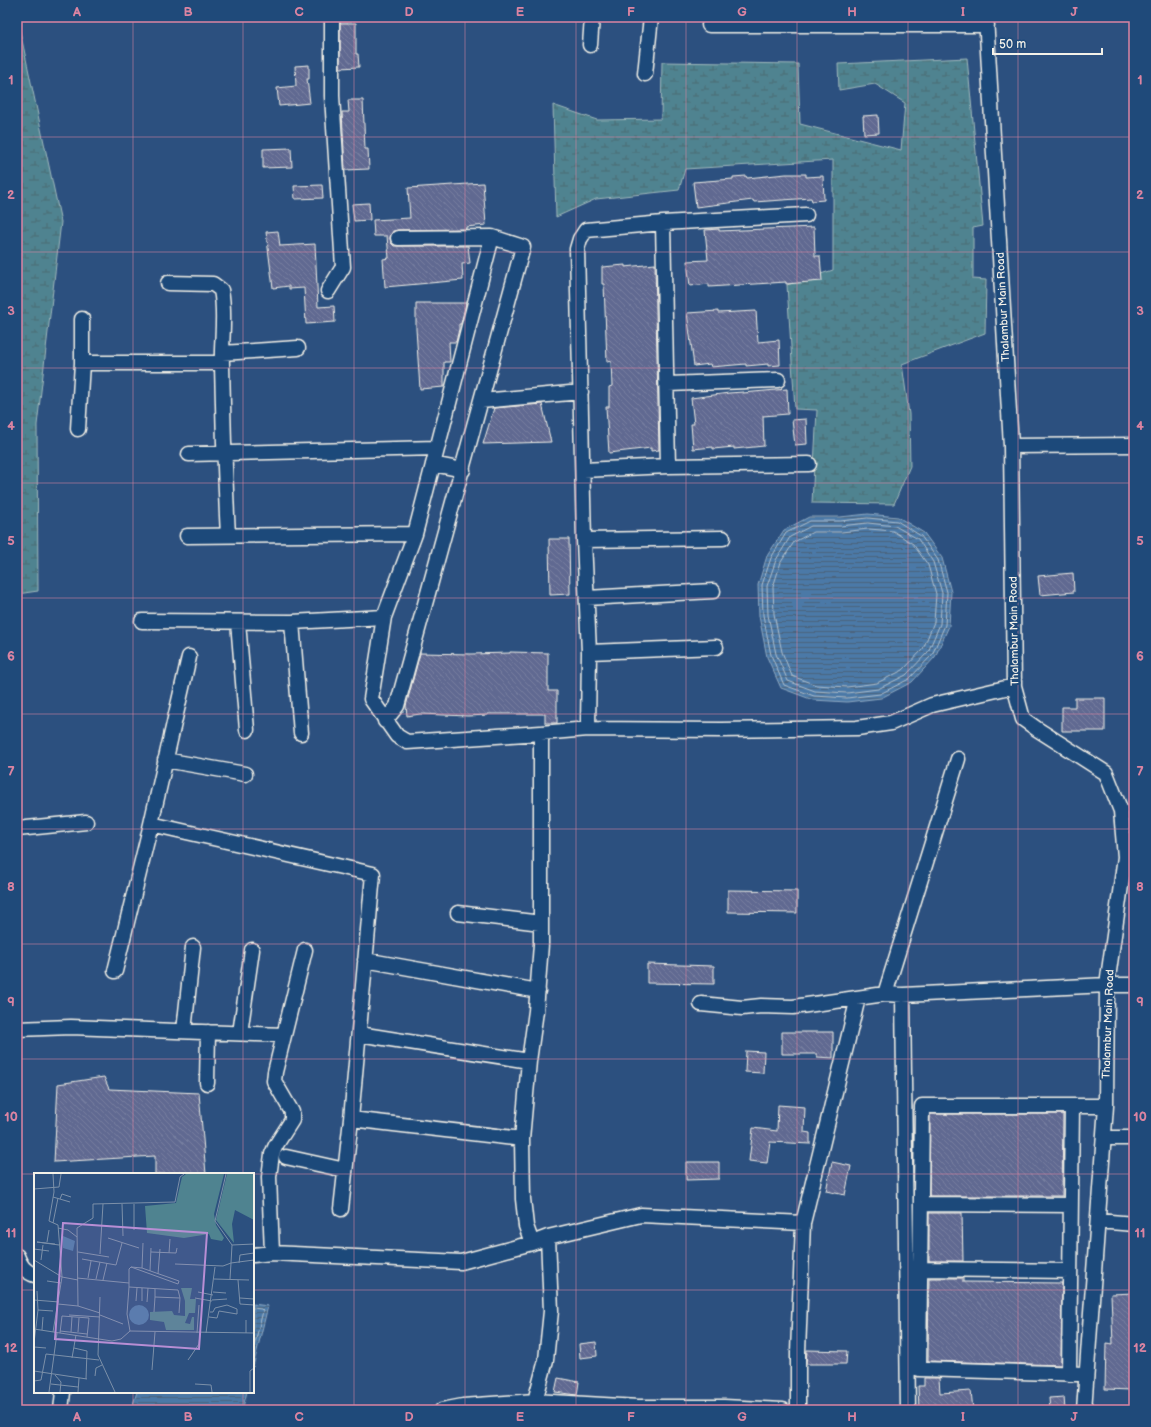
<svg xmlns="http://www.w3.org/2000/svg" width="1151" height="1427" viewBox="0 0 1151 1427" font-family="'Balsamiq Sans',sans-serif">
  <defs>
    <pattern id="wetland-marsh" width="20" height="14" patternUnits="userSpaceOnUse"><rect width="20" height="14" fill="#4f8390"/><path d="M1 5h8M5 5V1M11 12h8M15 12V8" fill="none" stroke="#4d6b72"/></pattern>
    <pattern id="water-rules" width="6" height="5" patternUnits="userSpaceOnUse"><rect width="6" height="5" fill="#4c79a7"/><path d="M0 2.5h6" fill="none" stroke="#4b637b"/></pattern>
    <pattern id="building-back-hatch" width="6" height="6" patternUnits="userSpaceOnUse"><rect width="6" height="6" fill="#606991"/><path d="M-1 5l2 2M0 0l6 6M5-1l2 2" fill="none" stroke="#777fa0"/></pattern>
  </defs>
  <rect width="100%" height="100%" fill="#2c507f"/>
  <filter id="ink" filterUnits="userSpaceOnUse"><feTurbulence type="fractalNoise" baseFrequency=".025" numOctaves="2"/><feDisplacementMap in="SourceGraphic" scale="8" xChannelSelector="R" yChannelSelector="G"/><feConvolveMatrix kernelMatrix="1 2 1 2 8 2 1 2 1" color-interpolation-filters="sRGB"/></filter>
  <g filter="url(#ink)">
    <path fill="url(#wetland-marsh)" stroke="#a2babc" d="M17,17L61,222L37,425L38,591L17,594Z
      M967,58L983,226L973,228V279L986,280L985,333L902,364L909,414L910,466L894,504L812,503L817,410L795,409L787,285L833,270V160L685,169L679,190L596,199L556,217L553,105L597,120L661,119L662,62L798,64L800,124L901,150L905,103L875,84L839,90L838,64Z"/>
    <path fill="url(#water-rules)" stroke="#8fa9c1" d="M868,514L898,517L924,533L942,558L951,592L949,626L935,657L912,682L881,698L847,702L813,700L781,688L767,657L759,616L758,585L767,556L784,530L809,517H840Z
      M253,1304L268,1306L253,1367Z
      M137,1392H247L243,1407L221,1410H131Z"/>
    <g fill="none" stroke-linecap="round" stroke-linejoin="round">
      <path stroke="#b1c1ce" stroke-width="1" d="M868,518L897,521L921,536L938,560L947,592L945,625L932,655L909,679L880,694L847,698L814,696L784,685L771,655L763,615L762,585L771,558L786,533L810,521H840Z
        M868,523L895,526L918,539L933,562L942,593L940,624L928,652L906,675L878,689L847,693L815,691L788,681L776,654L768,615L767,586L776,560L790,537L811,526H840Z
        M869,529L893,531L913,544L928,565L936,594L934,622L923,649L903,670L877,683L847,687L816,685L792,676L782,652L774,614L773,587L781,562L794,542L813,532H841Z
        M253,1308L261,1309L263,1311L253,1351"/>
    </g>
    <path fill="url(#building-back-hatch)" stroke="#f4f1e8" d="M340,23H356V54H358L359,67L340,68Z
      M309,65V79H307L310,103L279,106L277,88L296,86L295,66Z
      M348,100H363L365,149H368L369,169L345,170L342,112H349Z
      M878,115L879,133L864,134L863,116Z
      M291,148L292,167L263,168V149Z
      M786,174H806V177L823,176L824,200L812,201L811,198L754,202L753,200L696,207L693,182L733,179V177L746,176L747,178Z
      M483,183L486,225L466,227V229L398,230L393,231L390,238L391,243L394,246H468L470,263L462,264L463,280L385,287L383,259L389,258L387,236H374L373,220L410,218L408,188Z
      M322,185L323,198L295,199L294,186Z
      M369,203L370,220L354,221L352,204Z
      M814,227L815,256H820L822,281L786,284V282L709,287V284L690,286L687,261L708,260L705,230L719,229V231Z
      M278,231L280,246L315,244L318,307L334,306L335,322L306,324L304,288L289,289V286L273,288L266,232Z
      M655,264L659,450L651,451V448L609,453L606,407H609V387L612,386L611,361L607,362L604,284H602V267L625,265V267Z
      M416,303H466L461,324H459V329L456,342H449L450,362H444V387L420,389L416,329Z
      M718,311V313L756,311L758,342L779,340L780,365L768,366V364L746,366V364L711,367L710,364L694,366L687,313Z
      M787,389L788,414L763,416L764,446L734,449V447L713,449V447L693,449L691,424H694L691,398L729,393L743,392V393Z
      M542,404L551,442L483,444L494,408Z
      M806,419L807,444L795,445L792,420Z
      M549,539H569L570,594L550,595Z
      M1073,573L1074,592L1040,595L1038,576Z
      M510,652L548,653V691H557V723H545V714H488V715L468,716L420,714L407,716L406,706L420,653L471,654L510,653Z
      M1075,698H1105V731H1062V707H1075Z
      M728,890L797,891V913L728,912Z
      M647,964L714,966V984L647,983Z
      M782,1032H833V1058L817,1057V1054H782Z
      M746,1051L764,1052L763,1073L745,1072Z
      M104,1077L109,1089L199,1093L206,1174H155V1156L54,1162L58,1084Z
      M778,1105L805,1107L804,1132L810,1133V1144L770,1142L767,1163L749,1161L753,1128L777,1131Z
      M930,1114H1063L1062,1196H929Z
      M686,1162H719V1179L686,1180Z
      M832,1162L851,1166L845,1195L826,1191Z
      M929,1213H962L963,1261H929Z
      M929,1278H963V1282L1062,1283L1061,1365L928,1361Z
      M1134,1293V1340L1131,1390L1105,1389L1106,1343L1113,1344L1111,1294Z
      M596,1342L597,1356L580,1358L579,1344Z
      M807,1350L847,1351L846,1364H806Z
      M558,1378L579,1382L577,1395L555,1392Z
      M924,1378H939L940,1393L971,1391L973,1410H919L918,1386H924Z
      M1064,1397L1065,1410H1050L1049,1398Z"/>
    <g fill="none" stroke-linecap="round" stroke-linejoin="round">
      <defs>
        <path id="minor" d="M986,17L1011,446L1014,686L1023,719L1037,729L1106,773L1121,811L1125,857L1107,985L1106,1106L1084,1410
          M709,25H987
          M590,45L592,17
          M645,74L651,17
          M663,223L806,215
          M492,237L415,534L384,617L371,699L397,736L407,742L541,733L588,729
          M168,283L213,284L221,290C226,314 221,340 222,365C223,422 225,479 228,535
          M328,291L343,267L332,96V17
          M222,353L298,348
          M82,363H222
          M668,384L778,380
          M481,401L581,392
          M78,429L82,363V319
          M1011,446L1134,445
          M189,454L437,448
          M433,464L463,470
          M668,466L809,464
          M583,470L668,466L663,223L586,230L580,239L577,249L584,540L589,652L588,729L721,730L857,728L891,723L932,705L1014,686
          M187,536L415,534
          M584,540L723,538
          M587,598L713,591
          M142,621L292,622L384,617
          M238,622L247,730
          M292,622L301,733
          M589,652L716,647
          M385,721L397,706L523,247L492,237L398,238
          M165,760L245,774
          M151,824L373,874L351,1119L341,1209
          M17,829L86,822
          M458,913L541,923
          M365,960L538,991
          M115,971L151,824L189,657
          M885,994L958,759
          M903,995L908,1410
          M701,1004L742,1008L761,1006L793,1007L885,994L903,995L1107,985H1134
          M17,1029L71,1027L284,1035
          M184,1031L193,947
          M240,1033L252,950
          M359,1034L529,1061
          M207,1083L208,1032
          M351,1119L522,1139
          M1104,1138H1134
          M286,1157L345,1170
          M921,1204L1071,1205
          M1098,1221L1134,1224
          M532,1243L526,1226L523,1199L522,1139L529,1061L536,1011L541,944V733
          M272,1253L269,1177L272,1154L276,1145L292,1120V1112L274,1081L275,1072L305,950
          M253,1255L272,1253L461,1262L532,1243L548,1237L641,1215L803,1223
          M17,1256C21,1266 25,1272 35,1275
          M920,1269L1070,1271
          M1069,1374L1072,1106
          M1086,1374L919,1369L922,1106H1106
          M532,1408L535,1401L638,1407H724L783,1410
          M61,1410L63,1392
          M442,1410L463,1406L535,1401L546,1360L551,1311L548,1237
          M798,1410V1352L803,1223L858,998"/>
      </defs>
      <use href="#minor" stroke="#f4f1e8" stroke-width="17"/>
      <use href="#minor" stroke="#1f4a7a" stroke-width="14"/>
    </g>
  </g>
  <path fill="none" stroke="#db84a2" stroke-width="1" stroke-opacity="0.55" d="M133,17V1174M243,17V1174M354,17V1410M465,17V1410M576,17V1410M686,17V1410M797,17V1410M908,17V1410M1018,17V1410M17,137H1134M17,252H1134M17,368H1134M17,483H1134M17,598H1134M17,714H1134M17,829H1134M17,944H1134M17,1059H1134M17,1174H35M253,1174H1134M17,1290H35M253,1290H1134M133,1392V1410M243,1392V1410"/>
  <g text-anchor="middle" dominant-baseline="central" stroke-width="4" stroke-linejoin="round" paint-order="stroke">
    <g font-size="11" fill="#f4f1e8" stroke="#1f4a7a">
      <text transform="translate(1003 307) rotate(-93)">Thalambur Main Road</text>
      <text transform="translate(1014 631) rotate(-91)">Thalambur Main Road</text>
      <text transform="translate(1108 1024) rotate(-88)">Thalambur Main Road</text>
    </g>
  </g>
  <g transform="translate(34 1173)">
    <rect width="220" height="220" fill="#2c507f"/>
    <path d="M152,1H190L180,41L182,52L190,65L188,68L177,66L175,61L150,65L113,60L111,33L142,30L148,4ZM193,1H220V47L201,37L198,51L200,70L182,47ZM147,115H158L156,126H162L161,140H155L151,150L156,151L158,144H160V157H132L130,149L116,147V139L138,138L140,142L151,143V128Z" fill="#4f8390"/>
    <path d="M29,63L41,68L39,78L29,75ZM95 142a10 10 0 1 1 20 0a10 10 0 1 1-20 0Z" fill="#4c79a7"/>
    <path fill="none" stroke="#7c90a9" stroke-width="1" d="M19,1L20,19L15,48L24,52L28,104L44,107M192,1L181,48L198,72M0,16L25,14L27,1M19,24L36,29M26,26L28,21L37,24M88,31L89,63M100,31V57M19,50L24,25M24,55L34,57L43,64M74,65L105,75M13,69L15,57M21,71L3,69L25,72M0,76L15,78M44,79L75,84M117,79L142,80L143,75M135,80L136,66M66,81L69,31M48,86L82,92L88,70M0,87L28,104L19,159M7,87L9,72M205,90L206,82L220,80M141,91L189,93L197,90L198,72L220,71M97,94L144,111L145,108M97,94L108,95L145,108M108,95L109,70M116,98L117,75M124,101L126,76M43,105L95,110M54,105L57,88M62,106L66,89M180,106L215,107M196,106L197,90L220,87M69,107L73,90M204,107L206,131L220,132M13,108L27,110M95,114V96L97,94M164,119L179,122M179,119L192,120M66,124L64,182L81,219M161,125L178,128M206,125L220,126M0,127L25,129M178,127L193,126M102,128L103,115M108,128V115M113,129L114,115M24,131L44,133L66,140M44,133L43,55L59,45V31L141,29L146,4L150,1M4,137L19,138M120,139L121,124M145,140L146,125M35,142L66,144M66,142L89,151M175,144L183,145L185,138L203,141V136L193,132L181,135L179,139H176M0,156L78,168L87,166L96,158L220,160M8,157L9,144M26,158L53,161M96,158L93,141L95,114L144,117L146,125L121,124V116M37,159L38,144M44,159L45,145M26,160L28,143L55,145L53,164M163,160L165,132M172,160L181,94M212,160V147M0,170L4,137L3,118M0,174L12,175M40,175L53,178L52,206M38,185L42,162M154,187L165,171L166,160M118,197L121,159M0,198L53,206M21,202L27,209L26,219M61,203L62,195L68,192M0,208L7,207L12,181L65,187M17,211L44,214M161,211L177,212L178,219M15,219L23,160M44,219L45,205M216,219V198L220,195"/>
    <path fill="#b88ed4" fill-opacity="0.15" stroke="#b88ed4" stroke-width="2" d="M29,50L173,60L165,176L21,166Z"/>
    <rect width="220" height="220" fill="none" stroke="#f4f1e8" stroke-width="2"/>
  </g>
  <rect width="1151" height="1427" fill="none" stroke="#1f4a7a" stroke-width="44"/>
  <path d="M993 48v6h109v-6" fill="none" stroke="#f4f1e8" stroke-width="2"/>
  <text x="999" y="48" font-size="12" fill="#f4f1e8" stroke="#1f4a7a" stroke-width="3" paint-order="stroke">50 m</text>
  <rect x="22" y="22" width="1107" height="1383" fill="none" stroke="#db84a2" stroke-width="1.5"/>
  <g font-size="13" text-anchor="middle" font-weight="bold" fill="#db84a2">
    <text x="77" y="16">A</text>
    <text x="188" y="16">B</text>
    <text x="299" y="16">C</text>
    <text x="409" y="16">D</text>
    <text x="520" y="16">E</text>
    <text x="631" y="16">F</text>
    <text x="742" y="16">G</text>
    <text x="852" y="16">H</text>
    <text x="963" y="16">I</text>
    <text x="1074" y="16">J</text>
    <text x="11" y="84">1</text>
    <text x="1140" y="84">1</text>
    <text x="11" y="199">2</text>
    <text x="1140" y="199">2</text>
    <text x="11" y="315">3</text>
    <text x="1140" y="315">3</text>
    <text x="11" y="430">4</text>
    <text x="1140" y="430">4</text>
    <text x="11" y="545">5</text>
    <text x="1140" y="545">5</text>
    <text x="11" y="660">6</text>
    <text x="1140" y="660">6</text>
    <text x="11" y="776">7</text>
    <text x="1140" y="776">7</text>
    <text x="11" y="891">8</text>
    <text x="1140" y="891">8</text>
    <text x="11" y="1006">9</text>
    <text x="1140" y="1006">9</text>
    <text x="11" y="1121">10</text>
    <text x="1140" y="1121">10</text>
    <text x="11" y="1237">11</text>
    <text x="1140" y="1237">11</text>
    <text x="11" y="1352">12</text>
    <text x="1140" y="1352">12</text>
    <text x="77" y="1421">A</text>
    <text x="188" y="1421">B</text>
    <text x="299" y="1421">C</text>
    <text x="409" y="1421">D</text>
    <text x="520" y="1421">E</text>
    <text x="631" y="1421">F</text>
    <text x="742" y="1421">G</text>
    <text x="852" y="1421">H</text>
    <text x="963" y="1421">I</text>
    <text x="1074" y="1421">J</text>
  </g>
</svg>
